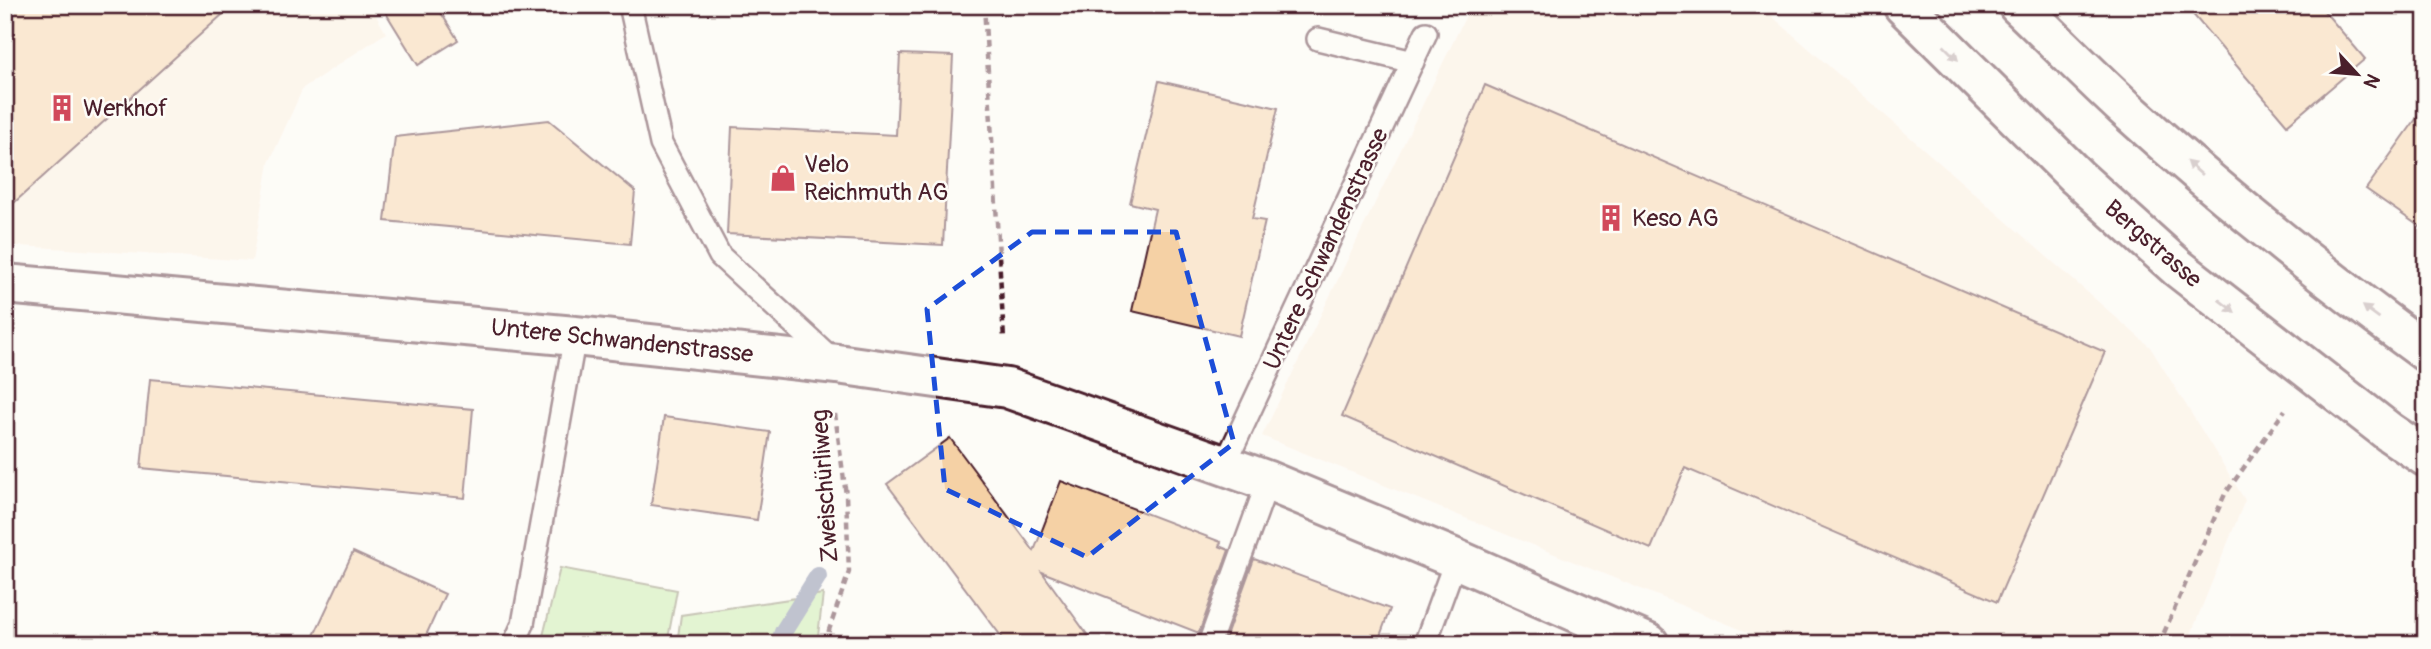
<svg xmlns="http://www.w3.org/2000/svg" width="2431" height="649" viewBox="0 0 2431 649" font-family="Pangolin,sans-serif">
  <rect width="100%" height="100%" fill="#fdfcf7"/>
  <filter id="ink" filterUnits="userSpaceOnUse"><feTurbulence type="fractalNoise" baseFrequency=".0143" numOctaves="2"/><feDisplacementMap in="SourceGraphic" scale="14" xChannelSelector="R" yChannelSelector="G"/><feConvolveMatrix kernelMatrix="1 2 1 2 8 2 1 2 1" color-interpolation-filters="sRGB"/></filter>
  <g filter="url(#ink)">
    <path fill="#fbefde" d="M5,5H370L386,33L303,88L269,163L252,261L5,245Z
      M1471,5H1759L2150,347L2245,500L2187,644H1777L1262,436Z"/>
    <path fill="#c4eaa5" stroke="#878468" stroke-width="2" d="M560,568L677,590L667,644H541Z
      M823,594L817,644H677L681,615Z"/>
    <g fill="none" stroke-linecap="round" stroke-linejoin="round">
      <path stroke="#757e9e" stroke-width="18" d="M779,644L783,632L818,576"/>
    </g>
    <path fill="#f5d1a5" stroke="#4a1f2b" stroke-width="2" d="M5,5H233L5,211Z
      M381,5H436L458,40L418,65Z
      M2185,5H2319L2365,59L2287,125Z
      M900,54L953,56L943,245L727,234L732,127L896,135Z
      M1159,81L1278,108L1252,219L1265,221L1239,336L1132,311L1155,209L1130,203Z
      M1485,85L2105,352L1997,602L1685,468L1651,549L1342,416Z
      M2426,105V231L2366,189Z
      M549,120L635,191L630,244L385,221L395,137Z
      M150,379L473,409L465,498L141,468Z
      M664,417L770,432L757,520L651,505Z
      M950,438L1034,551L1061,481L1221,542L1219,546L1229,550L1199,633L1042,572L1094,644H1007L887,484Z
      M353,552L445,594L422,644H310Z
      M1254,559L1390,609L1377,644H1229L1224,642Z"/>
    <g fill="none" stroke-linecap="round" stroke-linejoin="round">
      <defs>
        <path id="service" d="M630,5L661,144L720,256L833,360
          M1318,39L1413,62
          M1225,464L1426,33
          M514,644L523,624L575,336
          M1209,644L1268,481
          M1425,644L1456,559"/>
        <path id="minor" d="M5,284L575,336L837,364L1007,388L1268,481L1456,559L1649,644"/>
        <path id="secondary" d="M1903,5L2077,177L2178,268L2389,432L2426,457
          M2018,5C2054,39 2089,75 2125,108C2221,195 2322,276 2426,352"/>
      </defs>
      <use href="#service" stroke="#4a1f2b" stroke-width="26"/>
      <use href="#minor" stroke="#4a1f2b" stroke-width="44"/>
      <use href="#secondary" stroke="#4a1f2b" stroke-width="44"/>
      <path stroke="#4a1f2b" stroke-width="4.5" stroke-dasharray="7 5" stroke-linecap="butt" d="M984,5L1004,339
        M827,644L829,630L849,572L846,495L835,414
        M2159,644L2225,494L2285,410"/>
      <use href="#service" stroke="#fdfcf7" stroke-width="21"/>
      <use href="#minor" stroke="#fdfcf7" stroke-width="38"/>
      <use href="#secondary" stroke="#fdfcf7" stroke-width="38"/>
    </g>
    <defs><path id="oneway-solid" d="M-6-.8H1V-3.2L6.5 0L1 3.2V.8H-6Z" transform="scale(1.75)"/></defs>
    <g fill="#ac999b">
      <use href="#oneway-solid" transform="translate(1951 53) rotate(45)"/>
      <use href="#oneway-solid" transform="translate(2194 168) rotate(-139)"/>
      <use href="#oneway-solid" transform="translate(2227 306) rotate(38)"/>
      <use href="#oneway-solid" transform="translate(2371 312) rotate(-144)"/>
    </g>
  </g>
  <path d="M0 0H2431V649H0ZM1032,232H1176L1234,443L1087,557L945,489L927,309Z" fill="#fdfcf7" fill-opacity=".55" fill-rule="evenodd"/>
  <path fill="none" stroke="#1d4ed8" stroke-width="5" stroke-dasharray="14 9" stroke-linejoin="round" d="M1032,232H1176L1234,443L1087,557L945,489L927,309Z"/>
  <defs>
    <symbol id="building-bare" viewBox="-9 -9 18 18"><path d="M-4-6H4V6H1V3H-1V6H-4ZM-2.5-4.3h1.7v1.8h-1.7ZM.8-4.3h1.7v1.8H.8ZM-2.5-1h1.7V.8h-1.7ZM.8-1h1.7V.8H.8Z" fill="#d1495b" stroke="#fdfcf7" stroke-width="2.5" paint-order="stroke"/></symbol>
    <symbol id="shop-bare" viewBox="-9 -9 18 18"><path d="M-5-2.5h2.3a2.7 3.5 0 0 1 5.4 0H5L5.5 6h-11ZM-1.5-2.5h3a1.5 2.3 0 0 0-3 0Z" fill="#d1495b" stroke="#fdfcf7" stroke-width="2.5" paint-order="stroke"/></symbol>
  </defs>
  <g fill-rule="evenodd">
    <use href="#building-bare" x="43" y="89" width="38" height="38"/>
    <use href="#shop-bare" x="764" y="159" width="38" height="38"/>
    <use href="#building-bare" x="1592" y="199" width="38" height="38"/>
  </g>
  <g text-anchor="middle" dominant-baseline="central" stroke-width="5" stroke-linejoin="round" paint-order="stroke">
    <g font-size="24" fill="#4a1f2b" stroke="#fdfcf7" text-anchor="start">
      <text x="83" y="108">Werkhof</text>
      <text x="804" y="164">Velo<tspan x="804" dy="28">Reichmuth AG</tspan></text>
      <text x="1632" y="218">Keso AG</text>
    </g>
    <g font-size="24" fill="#4a1f2b" stroke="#fdfcf7">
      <text transform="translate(2153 244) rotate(41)">Bergstrasse</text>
      <text transform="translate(1326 249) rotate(-65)">Untere Schwandenstrasse</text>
      <text transform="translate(622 341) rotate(6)">Untere Schwandenstrasse</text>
      <text transform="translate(825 486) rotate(-94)">Zweischürliweg</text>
    </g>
  </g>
  <rect width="2431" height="649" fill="none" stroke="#fdfcf7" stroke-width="28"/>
  <rect x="14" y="14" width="2403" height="621" fill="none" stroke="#4a1f2b" stroke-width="2.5" filter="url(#ink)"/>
  <g transform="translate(2357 74) rotate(116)" stroke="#fdfcf7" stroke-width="5" paint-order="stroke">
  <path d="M0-5L12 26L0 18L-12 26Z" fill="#4a1f2b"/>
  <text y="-10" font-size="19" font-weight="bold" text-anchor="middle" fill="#4a1f2b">N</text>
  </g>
</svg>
